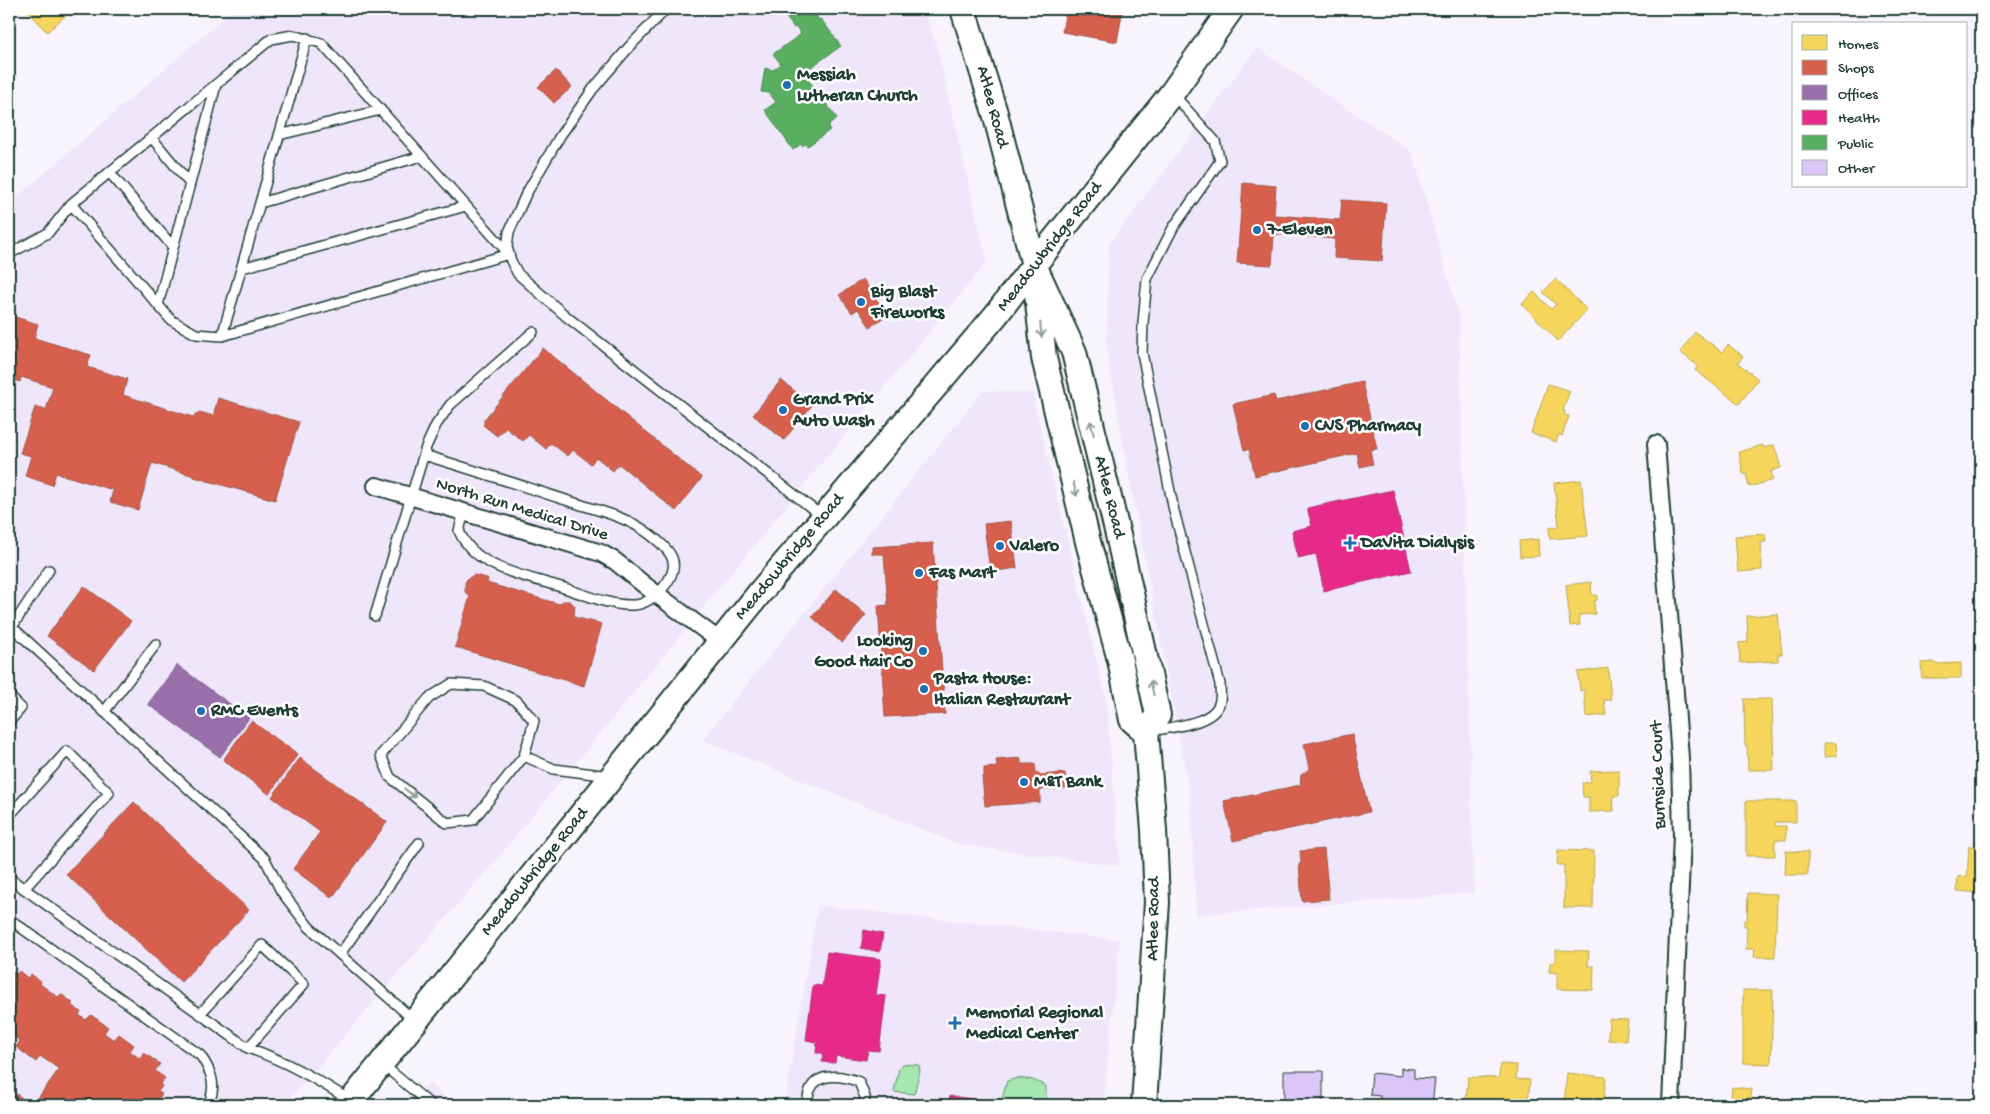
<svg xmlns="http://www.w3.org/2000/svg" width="1990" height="1114" viewBox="0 0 1990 1114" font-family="'Gochi Hand',sans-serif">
  <rect width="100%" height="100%" fill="#f8f4fd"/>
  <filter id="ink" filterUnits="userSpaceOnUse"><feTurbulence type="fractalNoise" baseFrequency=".02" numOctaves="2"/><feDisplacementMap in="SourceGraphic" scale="10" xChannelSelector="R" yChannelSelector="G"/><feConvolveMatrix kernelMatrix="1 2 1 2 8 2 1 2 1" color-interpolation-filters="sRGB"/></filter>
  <g filter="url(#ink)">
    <path fill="#efe6fb" d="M234,9H923L936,44L987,262L496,860L285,1105H9V204Z
      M1257,48L1412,152L1459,316L1474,893L1196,915L1191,800L1123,445L1106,345L1109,244Z
      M983,391L1032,393L1106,699L1120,866L961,845L702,740Z
      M818,905L1120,940L1103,1105H784Z
      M429,1083L455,1105H410Z"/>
    <path fill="#a6e7b1" stroke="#629272" d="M903,1064L919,1065L920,1071L914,1094L894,1092L899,1068Z
      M1018,1078L1033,1080L1046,1086V1101L1043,1105H1004L1001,1103L1007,1081Z"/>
    <path fill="#f6d55c" stroke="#b6a750" d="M28,9H73L47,32L27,10Z
      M9,42L15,49L9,55Z
      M1556,279L1587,310L1558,341L1522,304L1534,292L1551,309L1556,305L1543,292Z
      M1695,332L1722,352L1728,345L1743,356L1738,363L1758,379L1739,404L1695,370L1698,366L1680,352Z
      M1548,384L1570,391L1563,410L1565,411L1564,415L1569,416L1562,436L1559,434L1556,442L1531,433Z
      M1763,445V448L1774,445L1781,468L1771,471L1773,480L1749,487L1746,474H1743L1739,452Z
      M1581,480L1588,536L1550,539L1549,528L1559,527L1554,483Z
      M1765,534L1766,542H1761L1762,570L1738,572L1735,536Z
      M1538,539L1539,556L1520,557L1519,541Z
      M1591,582L1592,595H1597V600L1594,601L1595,614L1579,615L1580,625L1570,626L1566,585Z
      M1778,614L1782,654H1778V661L1740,663L1739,643L1748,642L1747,616Z
      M1934,662L1935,664L1961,663V678H1922L1921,663Z
      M1979,664H1981V682H1979Z
      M1608,668L1611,700H1604L1606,715L1586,717L1584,690L1580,691L1578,672Z
      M1744,699H1772L1774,770H1748L1747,746H1745Z
      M1824,743H1836L1837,756L1824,757Z
      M1619,770V796H1613L1614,811L1589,812V797H1583L1582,783L1591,782L1590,771Z
      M1746,801H1796V822H1775V826H1786V840H1775V856H1746Z
      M1969,846L1981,847V893L1957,891L1958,876L1967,877Z
      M1558,850L1594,851L1593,908H1564V865H1557Z
      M1786,851L1808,852V875H1785Z
      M1748,893L1777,894L1775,957H1754L1755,949H1746L1747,926H1744V920L1747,921Z
      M1555,950L1589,951L1588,966H1594L1593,990L1557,989V973L1549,972L1550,963H1555Z
      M1743,990H1773L1771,1064L1743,1063Z
      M1609,1019L1628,1020L1626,1041L1608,1040Z
      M1500,1064L1517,1065L1516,1079L1530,1080L1528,1105H1487V1102L1466,1101L1468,1077L1499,1078Z
      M1567,1073L1606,1077L1603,1105H1564Z
      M1732,1087L1752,1089L1750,1105H1730Z"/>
    <path fill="#d6604d" stroke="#9f5646" d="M1066,9H1123L1117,42L1062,32Z
      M556,70L572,87L554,103L538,87Z
      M1243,183L1276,186L1274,215L1340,220L1342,200L1386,203L1382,261L1334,258L1335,239L1274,234L1272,265L1237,263Z
      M863,279L887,315L870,327L858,309L852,313L839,295Z
      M9,315L38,324L34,338L91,355L87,367L127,379L123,395L193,417L200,412L213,416L218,398L299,422L275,500L194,477V476L152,463L138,510L110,502L113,490L56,473L52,485L25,476L31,456L20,453L35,407L46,410L53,387L21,377L20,382L9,379Z
      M543,348L702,478L676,511L619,464L613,471L596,457L591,464L573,450L568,456L551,443L546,449L529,435L523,441L506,428L497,436L483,425L485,422L483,421Z
      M781,380L812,405L784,440L753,415Z
      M1362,382L1377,449L1370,450L1373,464L1360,467L1357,453L1255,476L1249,449L1244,450L1233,404L1274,395L1276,401Z
      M1011,521L1017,568L990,572L984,524Z
      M933,543L945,714L885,717L878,606L888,605L884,554H872V547Z
      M474,575L487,578L488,579L487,583L559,604L563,601H570L575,606L574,617L602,624L584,686L455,647L470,596L465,592V583L467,579Z
      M84,586L131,621L94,670L47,636Z
      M836,589L866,615L842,643L812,617Z
      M251,721L298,754L269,794L223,760Z
      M1352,734L1369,812L1233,841L1224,801L1300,785L1301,775L1309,769L1304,744Z
      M300,758L387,822L332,898L293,869L320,832L272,797Z
      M1021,758V764H1035L1036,773H1039V775L1065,773L1066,788L1040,790V802L985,806L982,777H984V768L997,767L996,760Z
      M134,802L249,910L181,982L66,874Z
      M1324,849L1329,899L1302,901L1299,864L1301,863L1300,851Z
      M9,968L17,974L19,971L28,978L31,974L41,982L40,984L58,997L61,994L73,1003L71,1005L81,1012L79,1015L86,1020L91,1015L108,1027L104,1033L114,1040L119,1034L134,1045L130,1051L140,1059L144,1053L160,1064L155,1071L165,1078L160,1084L162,1086L158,1092L162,1094L154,1105H33L59,1069L40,1056L36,1062L16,1047L20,1041L9,1033Z
      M9,1089L32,1105H9Z"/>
    <path fill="#9970ab" stroke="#746187" d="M177,665L249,718L220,757L148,704Z"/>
    <path fill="#e7298a" stroke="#ab2f70" d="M1393,490L1411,571L1324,591L1316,554L1298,558L1292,531L1312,526L1307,508Z
      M864,930L883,934L880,952L861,948Z
      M827,952L881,959L876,995L886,996L879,1051L868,1050L866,1060L836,1056L835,1063L822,1062L823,1053H816L817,1042L806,1040L813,985L822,986Z
      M950,1096L1001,1103V1105H948Z
      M905,1100L945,1105H904Z"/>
    <path fill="#5aae61" stroke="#488c54" d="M780,9H822L815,14L819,20L821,19L841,46L803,73L837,118L829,124L830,126L828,127L830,130L808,146L806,144L802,146L801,144L793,150L765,110L776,102L769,93L761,92L765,68L773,70L781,64L773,54L801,34L796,27L794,28Z"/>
    <path fill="#dbc6f7" stroke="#1f3d34" d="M1401,1068L1414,1069V1078L1435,1079L1432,1105H1380V1096L1370,1095L1372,1073L1401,1076Z
      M1284,1071H1323V1105L1284,1103Z"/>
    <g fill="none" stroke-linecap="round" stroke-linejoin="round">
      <defs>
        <path id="service" d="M666,9L630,46L593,89L560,136L526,194L509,232L507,247L511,261L518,274L567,317L823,517
          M293,35L321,43L509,254L222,336L196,334L171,320L71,204L271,39Z
          M279,135L381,110
          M152,138L190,184
          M110,173L173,247
          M260,203L422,156
          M9,254L48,233L71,204
          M242,268L466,206
          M158,305L216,85
          M222,336L307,38
          M424,455C473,470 523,486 572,502C597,510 627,517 648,533C656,539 668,548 672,558C680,576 652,605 634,605C609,606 584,594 561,587C526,576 475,569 459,531L464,512
          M49,570L12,627L265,859L281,891L309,927L415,1021
          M375,616L426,447L436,425L450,405L533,332
          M9,696L21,708L9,722
          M104,712L156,644
          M1151,731C1171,727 1217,724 1220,700C1221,695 1220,689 1220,684L1174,511L1142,353L1143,323L1147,279L1173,228L1220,161L1215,141L1172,93
          M524,756L473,820L447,823L390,777L381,755L429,698L451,684L484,686L517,701L534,721L524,756L554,769L610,776
          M9,816L67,751L109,793L24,889
          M9,878L248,1048C286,1061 318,1080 351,1101
          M9,919L200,1055C212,1072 217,1086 208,1105
          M340,954L419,843
          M200,1014L262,945L304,984L248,1048
          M382,1064L431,1105
          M807,1105C808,1100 808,1094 810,1090C818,1071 844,1076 859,1082L865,1097L864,1105"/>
        <path id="minor" d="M1656,444L1680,758L1682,835L1671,1105
          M376,486L601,553L615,561L647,587L721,642"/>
        <path id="secondary" d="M963,9L995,113L1034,265L1044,358L1088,542L1120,660L1132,720L1146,732
          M1034,265L1074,352L1118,535L1158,715L1146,732L1154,830L1157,902L1144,1105
          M348,1105L762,590L996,315L1034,265L1172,93L1231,9"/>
      </defs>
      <use href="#service" stroke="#1f3d34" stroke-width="12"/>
      <use href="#minor" stroke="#1f3d34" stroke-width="20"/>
      <use href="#secondary" stroke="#1f3d34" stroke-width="28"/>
      <use href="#service" stroke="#fff" stroke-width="9"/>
      <use href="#minor" stroke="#fff" stroke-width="16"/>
      <use href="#secondary" stroke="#fff" stroke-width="24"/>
    </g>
    <defs><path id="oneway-shaft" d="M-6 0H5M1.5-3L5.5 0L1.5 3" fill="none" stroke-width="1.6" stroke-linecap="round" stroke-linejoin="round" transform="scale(1.25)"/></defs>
    <g stroke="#8f9e9a">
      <use href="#oneway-shaft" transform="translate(1041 330) rotate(84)"/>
      <use href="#oneway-shaft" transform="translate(1092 428) rotate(-104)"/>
      <use href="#oneway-shaft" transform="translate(1075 489) rotate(77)"/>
      <use href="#oneway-shaft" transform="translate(1152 688) rotate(-103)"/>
      <use href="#oneway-shaft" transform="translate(410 793) rotate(38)"/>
    </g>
  </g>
  <g fill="#1f6fb2" stroke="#fff" stroke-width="2">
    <circle cx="787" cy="85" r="5"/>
    <circle cx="1257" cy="230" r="5"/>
    <circle cx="861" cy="302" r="5"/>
    <circle cx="783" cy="410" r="5"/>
    <circle cx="1305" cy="426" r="5"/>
    <path d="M1347.5 535.5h5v5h5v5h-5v5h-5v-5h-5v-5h5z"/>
    <circle cx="1000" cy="546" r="5"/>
    <circle cx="919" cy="573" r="5"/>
    <circle cx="923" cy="651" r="5"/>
    <circle cx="924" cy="689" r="5"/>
    <circle cx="201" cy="711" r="5"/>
    <circle cx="1024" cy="782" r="5"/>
    <path d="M952.5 1015.5h5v5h5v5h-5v5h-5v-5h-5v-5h5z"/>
  </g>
  <g text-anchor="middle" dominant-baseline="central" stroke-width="5" stroke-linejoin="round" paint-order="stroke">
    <g font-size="18" font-weight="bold" fill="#1f3d34" stroke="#fff" text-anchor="start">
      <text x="797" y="75">Messiah<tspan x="797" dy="21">Lutheran Church</tspan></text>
      <text x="1267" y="230">7-Eleven</text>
      <text x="871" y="292">Big Blast<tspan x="871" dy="21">Fireworks</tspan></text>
      <text x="793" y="400">Grand Prix<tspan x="793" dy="21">Auto Wash</tspan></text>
      <text x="1315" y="426">CVS Pharmacy</text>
      <text x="1361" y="543">DaVita Dialysis</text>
      <text x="1010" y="546">Valero</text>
      <text x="929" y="573">Fas Mart</text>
      <text x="913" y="641" text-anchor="end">Looking<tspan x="913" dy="21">Good Hair Co</tspan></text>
      <text x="934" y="679">Pasta House:<tspan x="934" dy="21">Italian Restaurant</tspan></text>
      <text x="211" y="711">RMC Events</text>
      <text x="1034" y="782">M&amp;T Bank</text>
      <text x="966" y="1013">Memorial Regional<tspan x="966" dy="21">Medical Center</tspan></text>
    </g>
    <g font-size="18" fill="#1f3d34" stroke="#fff">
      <text transform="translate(992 107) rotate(75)">Atlee Road</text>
      <text transform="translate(1050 247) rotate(-52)">Meadowbridge Road</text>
      <text transform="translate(1109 497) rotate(76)">Atlee Road</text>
      <text transform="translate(522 510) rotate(17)">North Run Medical Drive</text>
      <text transform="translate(790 557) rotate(-50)">Meadowbridge Road</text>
      <text transform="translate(1659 775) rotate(-92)">Burnside Court</text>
      <text transform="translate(535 872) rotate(-51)">Meadowbridge Road</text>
      <text transform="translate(1154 919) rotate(-89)">Atlee Road</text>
    </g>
  </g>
  <rect width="1990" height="1114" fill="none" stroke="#fff" stroke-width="30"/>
  <rect x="15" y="15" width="1960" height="1084" fill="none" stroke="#1f3d34" stroke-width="2" filter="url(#ink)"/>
  <rect x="1792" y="22" width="175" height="165" fill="#ffffff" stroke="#a5b1ae"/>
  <rect x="1802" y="35" width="25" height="15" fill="#f6d55c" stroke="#a5b1ae"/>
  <text x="1838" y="48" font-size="15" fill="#1f3d34">Homes</text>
  <rect x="1802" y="60" width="25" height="15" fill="#d6604d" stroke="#a5b1ae"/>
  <text x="1838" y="72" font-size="15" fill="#1f3d34">Shops</text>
  <rect x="1802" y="85" width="25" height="15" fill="#9970ab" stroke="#a5b1ae"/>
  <text x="1838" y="98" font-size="15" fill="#1f3d34">Offices</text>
  <rect x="1802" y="110" width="25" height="15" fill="#e7298a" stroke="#a5b1ae"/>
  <text x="1838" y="122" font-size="15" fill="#1f3d34">Health</text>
  <rect x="1802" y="135" width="25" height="15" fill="#5aae61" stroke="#a5b1ae"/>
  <text x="1838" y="148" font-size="15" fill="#1f3d34">Public</text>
  <rect x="1802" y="160" width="25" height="15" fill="#dbc6f7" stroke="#a5b1ae"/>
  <text x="1838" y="172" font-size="15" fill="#1f3d34">Other</text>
</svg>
